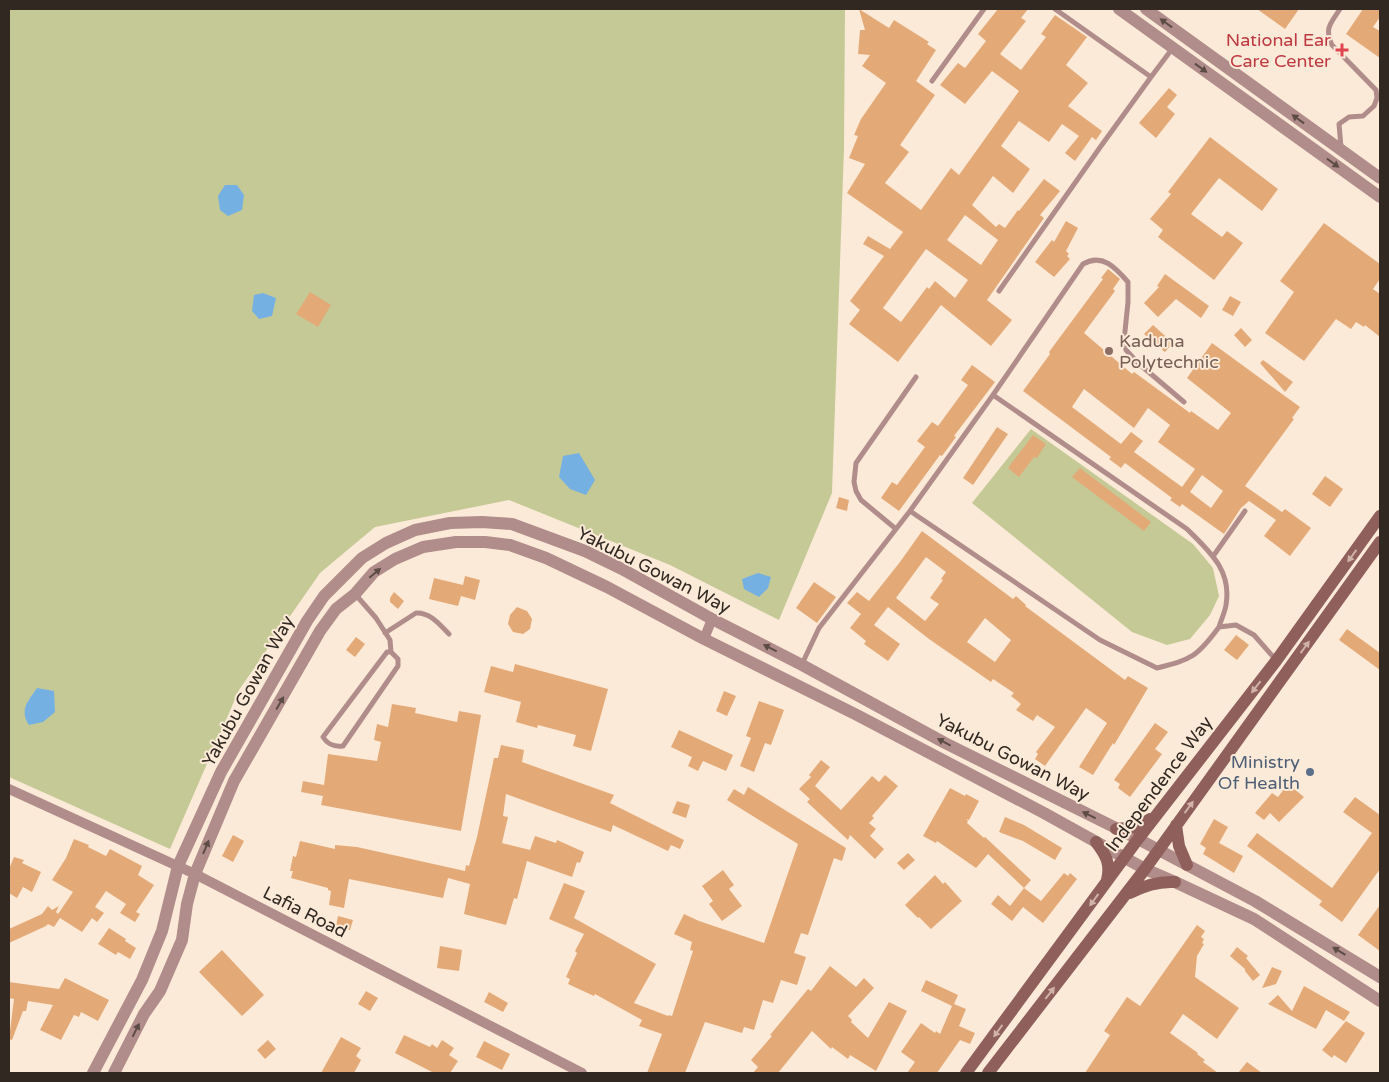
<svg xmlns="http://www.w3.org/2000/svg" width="1389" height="1082" viewBox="0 0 1389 1082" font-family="'Varela Round',sans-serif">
  <rect width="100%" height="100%" fill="#fcead9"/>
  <path fill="#c4c995" d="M9,9H845L844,148L832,493L779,620L670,565L509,500L375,527L320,573L239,690L170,849L9,777Z
    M1031,429L1193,544L1213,568L1219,596L1210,615L1190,639L1167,645L1132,632L972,503Z"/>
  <path fill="#75b0e2" d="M225,185H237L244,195L242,210L228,216L220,210L218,196Z
    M263,293L276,298L272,316L259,319L252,311L254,295Z
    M579,453L595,480L586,495L570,489L559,477L563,456Z
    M758,573L771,577L768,588L759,597L744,589L742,579Z
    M37,688L54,691L55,712L43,722L29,725C19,710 28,701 37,688Z"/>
  <path fill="#e3aa77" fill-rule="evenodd" d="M859,9L889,28L894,20L929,42L927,44L936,50L916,81L935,95L900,145L909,152L885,183L921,210L951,168L959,175L1019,91L992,71L965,104L940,85L958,63L965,68L986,41L978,34L998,9H1028L1021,18L1026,21L1000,54L1021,70L1046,37L1041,34L1055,15L1087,37L1066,65L1088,83L1068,106L1102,131L1096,140L1092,137L1075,161L1065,153L1079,136L1062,124L1049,142L1019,121L1001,146L1030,169L1013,193L993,176L972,205L996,227L999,224L1005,228L1018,210L1019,211L1044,179L1060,191L1040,215L1044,218L987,300L1012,320L991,346L941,305L898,362L849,324L860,310L850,301L884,256L863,244L868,236L890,249L903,232L847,193L865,164L849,158L858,136L854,135L861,119L886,83L862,66L870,55L858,54L860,30H865ZM965,215L998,240L981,265L947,240ZM926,249L968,280L955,298L935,281L929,289L927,287L901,322L883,308Z
    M1257,9H1299L1285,29Z
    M1363,9H1380V17L1373,27L1380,31V58L1346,34Z
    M1169,88L1177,95L1167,107L1175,114L1156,138L1139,123Z
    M1210,137L1278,189L1262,211L1219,178L1191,214L1222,237L1227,231L1243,243L1214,280L1158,237L1163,230L1150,219L1171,194L1168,192Z
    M1066,221L1078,228L1066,251L1069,254L1067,256L1070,259L1054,277L1035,262L1052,240L1054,242Z
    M1324,223L1380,264V279L1373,289L1380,294V337L1365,325L1364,327L1356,322L1351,329L1336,319L1304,361L1265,333L1294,292L1280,281Z
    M1108,269L1120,279L1113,289L1115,291L1084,333L1132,374L1134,372L1190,413L1191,411L1218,430L1231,413L1187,378L1212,343L1300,407L1292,418L1294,419L1245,486L1282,512L1285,509L1311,528L1290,556L1264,536L1276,520L1249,501L1241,508L1224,534L1182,504L1180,507L1170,500L1172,498L1125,463L1121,468L1109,459L1111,457L1023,391L1050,354L1049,352L1103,279L1101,278ZM1084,389L1134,428L1148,408L1170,425L1158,442L1195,469L1182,487L1134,452L1143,441L1131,432L1121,444L1072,407ZM1202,475L1223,491L1211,508L1190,492Z
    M1165,274L1209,306L1201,318L1176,299L1158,317L1144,303L1159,287L1157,286Z
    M310,292L331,305L318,327L296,314Z
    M1230,296L1241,302L1233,316L1222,310Z
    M1153,325L1173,343L1165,352L1144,334Z
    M1241,328L1252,340L1245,347L1234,335Z
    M1263,360L1293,382L1285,392L1260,363Z
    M972,365L995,382L954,436L956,437L942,456L940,455L899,511L881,498L892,482L897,485L925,447L917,441L932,422L938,426L968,385L961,380Z
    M997,427L1008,434L973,485L963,478Z
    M1033,435L1046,444L1037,458L1034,457L1019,477L1008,468Z
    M1080,468L1151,522L1144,531L1072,477Z
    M1325,476L1343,489L1330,507L1312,494Z
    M839,497L849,500L847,511L836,508Z
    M922,531L1013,599L1016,596L1026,605L1025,606L1125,680L1128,676L1148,688L1114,745L1113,743L1093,775L1079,767L1107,723L1086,708L1045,766L1035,759L1038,754L1036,752L1055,727L1037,715L1033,721L1016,710L1021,704L1011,696L1014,693L993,679L991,682L929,639L888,607L874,625L900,644L888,661L864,644L866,641L850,628L861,614L847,603L857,592L869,601L900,562ZM926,557L946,572L941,579L943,580L930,598L939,604L925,621L896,598ZM985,618L1011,640L995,662L967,642Z
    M465,576L480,580L475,600L461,596L458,606L429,599L434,578L463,585Z
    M814,582L836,597L817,623L796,608Z
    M394,592L404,601L398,609L390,602V598Z
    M517,607L527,611L532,619L530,629L523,634L513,632L508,624L510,615Z
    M1347,629L1380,653V670L1339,640Z
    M1236,635L1249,645L1237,660L1224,650Z
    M356,637L365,644L355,657L346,650Z
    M515,664L608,689L591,751L573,746L576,735L538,725L537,728L516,722L521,702L484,692L491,666L513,672Z
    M724,691L736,696L727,716L716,711Z
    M759,701L784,710L771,745L765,743L754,772L740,766L751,738L746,736Z
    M392,704L416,708L415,713L457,722L459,711L481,715L461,831L321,805L323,796L301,792L303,781L324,785L328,754L377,761L381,742L374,740L377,724L388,727Z
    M1155,723L1168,732L1155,749L1162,754L1130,797L1118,788L1120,784L1114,780Z
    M679,730L733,755L726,771L703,761L698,771L688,766L692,757L671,747Z
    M501,745L524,750L522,762L614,795L610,803L684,840L680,849L671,845L668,851L613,825L611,832L506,794L503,816L508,817L502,843L530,850L535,836L556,843L557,840L584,852L580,863L577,862L572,877L527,861L517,899L514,898L506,925L464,914L470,884L448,878L443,898L349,879L344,908L329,905L331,891L328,890V888L291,878L293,871H290L293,856L296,857L300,841L335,849V845L357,847L465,871L466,865L469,866L477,837L494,758H498Z
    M821,760L830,767L815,786L841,810L872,776L879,782L885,775L898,786L872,816L874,818L869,823L876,829L870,836L884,849L875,859L850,835L848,840L807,802L810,799L799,789L811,777L809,775Z
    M1288,784L1304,797L1279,822L1270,813L1264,820L1255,813L1272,793L1278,797Z
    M748,787L846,848L842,861L834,858L808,935L801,933L794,953L806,957L797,985L781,980L773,1003L763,1000L754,1030L744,1027L742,1033L705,1022L685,1073H647L662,1034L639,1026L642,1020L595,994L594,996L568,984L570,979L566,977L577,953L575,951L584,934L549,919L564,883L585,891L574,918L656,964L634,1003L668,1016L669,1015L672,1016L693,951L690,950L692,942L674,934L684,914L699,921L764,943L798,844L727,800L734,789L744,795Z
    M950,788L965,796L966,794L979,801L969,820L966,819L968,821L967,823L984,838L985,837L1031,880L1024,888L988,854L976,868L937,841L936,843L923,836Z
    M1355,797L1380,815V869L1342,922L1319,905L1322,901L1247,846L1257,833L1332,888L1372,833L1343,812Z
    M677,801L690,805L686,818L672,813Z
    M1005,817L1024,825L1062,848L1055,860L1023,841L999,832Z
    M1214,819L1228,827L1219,843L1243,856L1234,873L1203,854L1206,848L1200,844Z
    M233,835L244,841L233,862L222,856Z
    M74,839L89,845L88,847L106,856L110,849L142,866L138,875L154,885L136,912L140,914L135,922L120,913L126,904L106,891L95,907L104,913L97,922L92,918L82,932L60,918L54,927L48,924L46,926L9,943V929L42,914L48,906L52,910L59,906L56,912L58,914L73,892L52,880L66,858Z
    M908,853L915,860L904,870L897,863Z
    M14,857L24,860L22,863L41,872L32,892L23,887L17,898L9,893V869Z
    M723,870L734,885L729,889L742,906L722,921L709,904L713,901L702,886Z
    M1064,873L1068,876L1070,873L1077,879L1043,923L1023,907L1012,921L991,904L998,895L1010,906L1024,888L1041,901Z
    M935,875L943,884L945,882L962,901L931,929L919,917L918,918L905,905Z
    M1380,905V951L1358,935Z
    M338,916L353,920L350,930L336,926Z
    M1197,925L1205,931L1201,937L1204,939L1202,943L1204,944L1197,956L1195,977L1239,1008L1217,1039L1183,1014L1170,1033L1198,1053L1197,1054L1205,1060L1203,1062L1218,1073H1085L1110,1035L1104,1031L1127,997L1140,1006Z
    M109,928L126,939L125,941L136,948L130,959L118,952L116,955L98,944Z
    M440,946L462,950L459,971L437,968Z
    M1237,947L1248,956L1246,958L1260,975L1253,981L1245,971V969L1230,956Z
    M222,950L264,995L242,1016L199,972Z
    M830,966L856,987L864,978L874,988L848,1016L852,1020L851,1022L868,1038L889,1002L907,1011L876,1071L850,1055L848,1059L832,1047L831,1049L812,1031L778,1073H753L758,1067L751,1060L772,1036L770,1035L808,989L811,991Z
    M1272,967L1282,971L1276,984L1262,988Z
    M65,978L109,1000L98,1021L81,1012L79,1017L74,1015L61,1040L40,1030L53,1005L28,1001L26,1011H23L12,1040L9,1039L14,999L9,998V982L59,989Z
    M926,980L958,995L954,1004L966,1009L959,1026L975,1033L970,1044L960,1040L937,1073H907L915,1062L901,1052L921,1023L935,1033L936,1031L940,1034L952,1006L921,991Z
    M1304,986L1350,1012L1344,1021L1326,1010L1316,1029L1268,1004L1278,995L1292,1011Z
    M366,991L378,998L370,1011L358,1004Z
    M489,992L508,1003L503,1012L484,1002Z
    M1346,1021L1365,1033L1346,1063L1334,1055L1332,1058L1322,1050Z
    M404,1035L430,1047L432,1044L437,1048L442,1040L454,1048L449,1055L458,1061L450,1073H434L395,1053Z
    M341,1037L361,1048L356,1056L361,1060L354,1073H321Z
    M268,1040L276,1049L265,1059L257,1050Z
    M484,1041L510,1054L502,1070L476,1057Z
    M1247,1062L1262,1073H1238Z"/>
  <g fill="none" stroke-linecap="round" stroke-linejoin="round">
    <path stroke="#b08d8a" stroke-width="5" d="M1340,9C1331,23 1324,28 1332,45L1376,90L1377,98L1374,106L1363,116L1349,117L1339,124L1341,147
      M1151,77L1172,49
      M932,81L984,9
      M999,291L1101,146L1151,77L1055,9
      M993,395L1187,529C1209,551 1232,570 1226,605C1225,612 1221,620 1219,627
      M910,511L1100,640L1157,668C1192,659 1197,657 1219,627L1236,625L1254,635L1276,660
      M896,529L861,500L856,491L854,482L856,463L916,377
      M1214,555L1245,511
      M355,594L376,618L390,640L391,652H387L323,737C328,745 334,747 343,746L398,666V659L391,652
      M385,633L416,613C430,612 440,625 449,634
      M802,664L819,628L910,511L993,395L1083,264C1102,253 1115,267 1128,282V302L1124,341L1126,350L1138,363L1184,402"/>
    <path stroke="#b08d8a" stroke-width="10" d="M704,639L712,619
      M9,789L195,874L582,1073"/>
    <path stroke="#b08d8a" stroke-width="12" d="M1119,9L1380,197
      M1146,9L1380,178
      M93,1073L142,980L162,931L178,866L221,772L307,621L324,596L362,558L386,543L415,530L450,523L482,522L512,524L585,551L622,569L712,619L802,665L945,743L1138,839L1255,901L1380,977
      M114,1073L144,1014L160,991L182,940L187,904L195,874L234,781L320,631L336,609L355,594L374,572L395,559L423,547L456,542H485L510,545L546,558L607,587L704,639L855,714L1044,813L1145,869L1175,882L1254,919L1380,1001"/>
    <path stroke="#8f5f5c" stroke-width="12" d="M1176,825L1179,846L1187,865
      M1116,829L1138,827L1150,819
      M1096,842C1106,855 1111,864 1107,880
      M1130,893C1145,885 1158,881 1175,882
      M966,1073L1138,839L1276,661L1380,516
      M988,1073L1145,869L1380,542"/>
  </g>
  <defs><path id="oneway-solid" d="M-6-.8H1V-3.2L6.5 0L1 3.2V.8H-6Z" transform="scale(1.25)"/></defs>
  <g fill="#5d4c46">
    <use href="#oneway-solid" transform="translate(1166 23) rotate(-144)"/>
    <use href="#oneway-solid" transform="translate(1201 68) rotate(36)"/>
    <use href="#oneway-solid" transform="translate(1298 119) rotate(-144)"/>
    <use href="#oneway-solid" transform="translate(1333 163) rotate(36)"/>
    <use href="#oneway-solid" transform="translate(375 573) rotate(-40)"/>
    <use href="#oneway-solid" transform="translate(770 648) rotate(-153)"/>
    <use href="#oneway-solid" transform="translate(280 703) rotate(-60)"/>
    <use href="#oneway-solid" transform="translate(944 742) rotate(-152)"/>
    <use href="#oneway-solid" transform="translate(1089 815) rotate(-154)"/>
    <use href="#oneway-solid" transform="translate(206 847) rotate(-67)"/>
    <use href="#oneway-solid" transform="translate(1339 951) rotate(-149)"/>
    <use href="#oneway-solid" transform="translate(136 1030) rotate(-63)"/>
  </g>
  <g fill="#d0b2a7">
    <use href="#oneway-solid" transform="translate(1352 556) rotate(126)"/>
    <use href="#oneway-solid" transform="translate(1305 647) rotate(-54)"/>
    <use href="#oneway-solid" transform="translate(1256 687) rotate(128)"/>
    <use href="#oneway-solid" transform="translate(1189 807) rotate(-54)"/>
    <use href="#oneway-solid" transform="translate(1094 900) rotate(126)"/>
    <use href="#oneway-solid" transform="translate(1050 993) rotate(-52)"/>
    <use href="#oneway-solid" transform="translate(998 1031) rotate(126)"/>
  </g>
  <path fill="#e0444e" stroke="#fcead9" stroke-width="2" d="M1339.5 42.5h5v5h5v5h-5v5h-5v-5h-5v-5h5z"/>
  <circle fill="#8d6e63" stroke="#fcead9" stroke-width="2" cx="1109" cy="351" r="5"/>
  <circle fill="#5c6f8a" stroke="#fcead9" stroke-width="2" cx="1310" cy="772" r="5"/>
  <g text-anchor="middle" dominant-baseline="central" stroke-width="4" stroke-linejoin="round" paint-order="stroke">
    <g font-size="18" fill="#be3a42" stroke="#fcead9" text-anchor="end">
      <text x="1331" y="40">National Ear<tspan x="1331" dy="21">Care Center</tspan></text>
    </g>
    <g font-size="18" fill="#785e54" stroke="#fcead9" text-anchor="start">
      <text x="1119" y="341">Kaduna<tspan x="1119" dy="21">Polytechnic</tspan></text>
    </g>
    <g font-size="18" fill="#312921" stroke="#fcead9">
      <text transform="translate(654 570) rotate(27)">Yakubu Gowan Way</text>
      <text transform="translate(248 691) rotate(-61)">Yakubu Gowan Way</text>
      <text transform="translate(1013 757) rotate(27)">Yakubu Gowan Way</text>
      <text transform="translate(1159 784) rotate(-53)">Independence Way</text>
      <text transform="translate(305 912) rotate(27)">Lafia Road</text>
    </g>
    <g font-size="18" fill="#4e5e75" stroke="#fcead9" text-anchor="end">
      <text x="1300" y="762">Ministry<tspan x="1300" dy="21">Of Health</tspan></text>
    </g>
  </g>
  <rect width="1389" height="1082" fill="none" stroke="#312921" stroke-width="20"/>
</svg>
